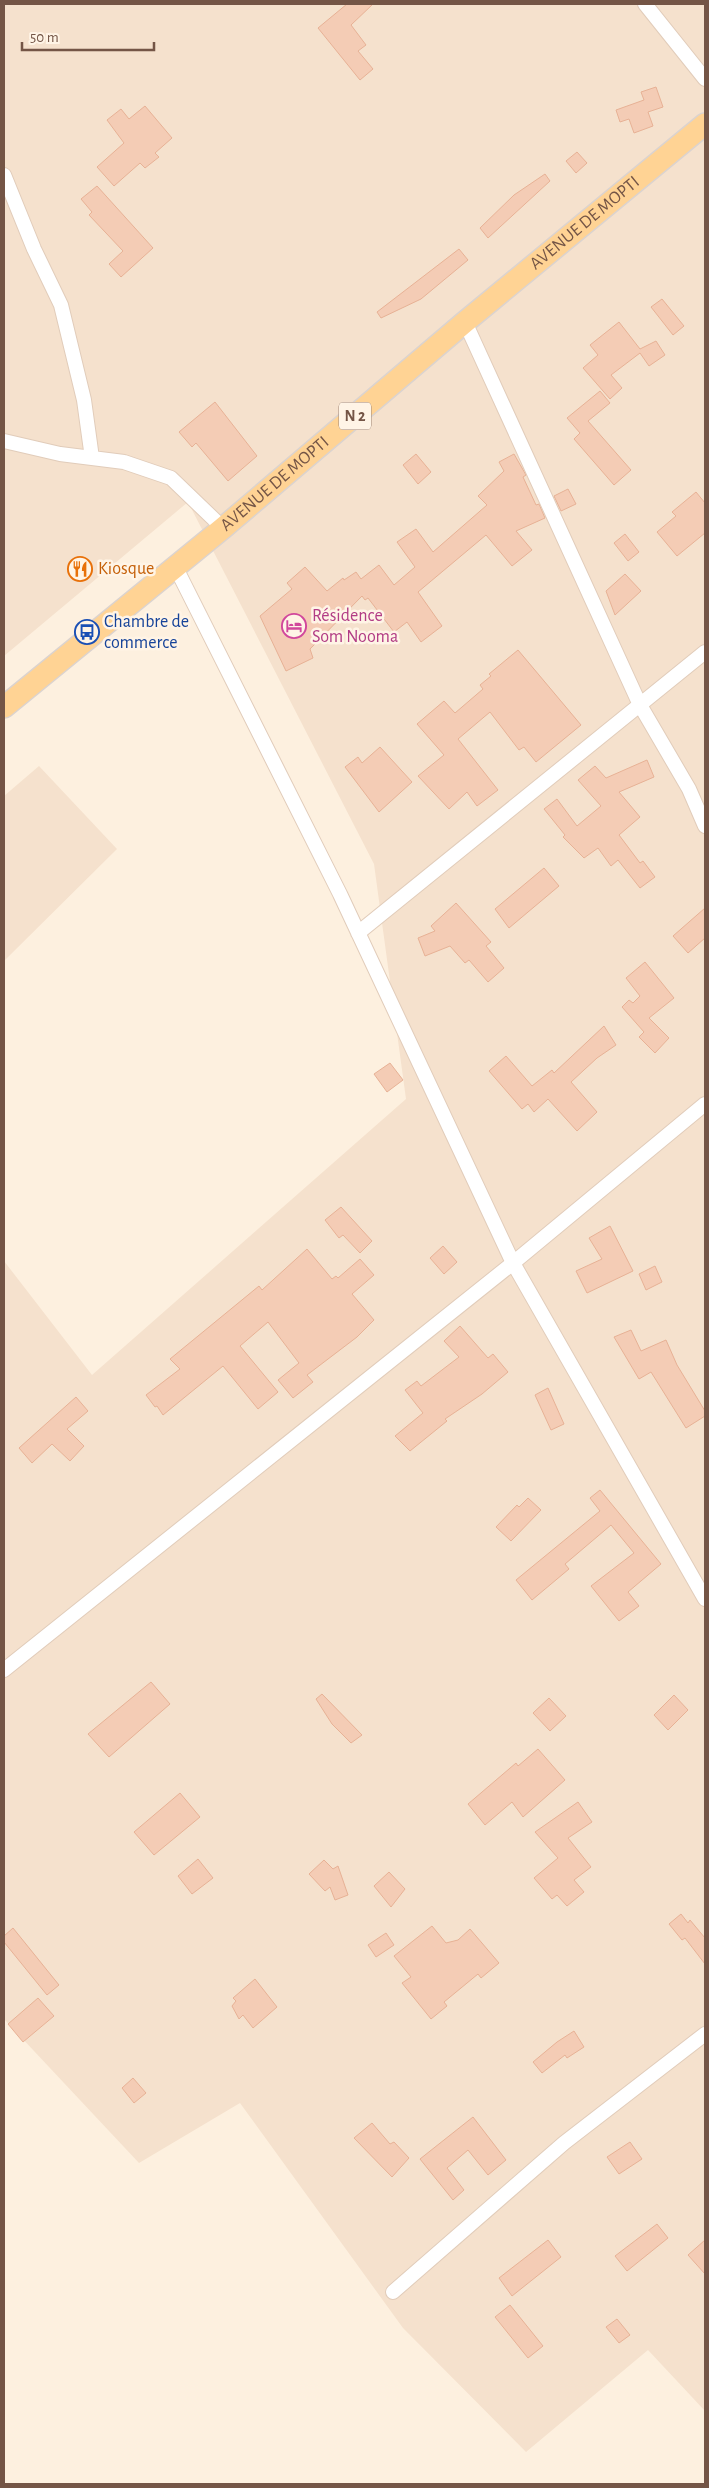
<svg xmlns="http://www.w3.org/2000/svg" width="709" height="2488" viewBox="0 0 709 2488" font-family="'Alegreya Sans',sans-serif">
  <rect width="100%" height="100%" fill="#fdf0df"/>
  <path fill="#f5e1cd" d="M4,4H705V2411L648,2350L526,2452L403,2328L240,2103L139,2163L4,2019V1261L92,1375L406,1099L374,864L188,502L4,656Z
    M39,766L117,849L4,961V796Z"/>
  <path fill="#f4ccb5" stroke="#e7b195" d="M347,4H373L351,25L366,45L358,51L373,69L360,80L318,28Z
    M656,87L663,107L648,112L653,126L634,133L629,119L620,122L616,110L644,100L641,92Z
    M145,106L172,138L155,153L159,157L145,168L140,163L114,186L97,167L124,143L107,120L121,109L129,119Z
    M577,152L587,163L576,173L566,161Z
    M545,174L550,181L488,238L480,228L514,195Z
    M97,186L153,248L121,277L109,264L123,251L89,215L92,212L81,199Z
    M459,249L468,260L421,299L381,318L377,312Z
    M662,299L684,326L673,335L651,307Z
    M619,322L640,349L656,341L665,355L649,366L640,353L611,375L622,388L610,399L583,368L598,355L590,345Z
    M600,391L610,403L588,421L631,470L614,485L574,439L580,433L567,418Z
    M215,402L257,456L228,481L196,443L192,447L179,432Z
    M416,454L431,472L418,484L403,465Z
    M514,454L526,475L523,477L536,505L539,504L545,518L516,531L532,550L512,566L486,535L418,592L442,626L421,642L407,622L394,632L368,598L365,600L362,596L310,649L313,658L286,671L260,616L292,589L287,583L305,567L327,591L343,578L344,580L356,572L361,579L379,565L394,585L415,567L397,542L416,529L433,552L487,505L478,496L504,471L499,462Z
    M568,489L576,504L561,511L554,496Z
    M696,492L705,503V533L677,556L657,532L676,516L672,512Z
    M625,534L639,552L628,561L614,543Z
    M625,574L641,591L615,615L606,591Z
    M518,650L581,725L536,762L524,747L519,750L490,712L458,739L498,790L477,806L467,792L449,809L418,776L444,755L417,724L444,701L455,713L483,689L480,685L491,676L489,674Z
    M380,747L412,782L379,812L345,767L358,757L362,763Z
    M647,760L654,777L619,792L640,817L619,835L640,863L643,861L655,877L640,888L618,860L611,866L598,848L584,858L563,837L565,835L544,809L557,799L577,826L601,806L578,780L595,766L606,778Z
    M544,868L559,886L509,928L495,909Z
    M456,903L491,942L486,946L504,968L488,982L469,960L465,963L450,946L425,956L418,938L435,931L431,926Z
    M705,908V938L688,953L673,936Z
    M645,962L674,998L649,1018L669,1038L655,1053L639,1037L644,1032L622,1007L629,1000L633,1003L640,996L626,978Z
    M604,1026L616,1045L597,1058L571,1082L597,1112L577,1131L548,1099L534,1112L528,1104L522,1109L489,1071L506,1056L532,1086L552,1070L554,1073Z
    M390,1063L403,1080L387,1092L374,1074Z
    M341,1207L372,1241L360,1253L343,1235L339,1238L325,1220Z
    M610,1226L633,1271L587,1293L576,1271L602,1259L589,1238Z
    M443,1246L457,1262L444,1274L430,1258Z
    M307,1249L332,1279L336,1276L338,1278L360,1259L374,1275L352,1294L374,1320L357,1337L307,1375L313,1382L293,1398L278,1380L299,1363L268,1322L240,1346L278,1392L258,1409L223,1366L163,1415L157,1406L155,1407L146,1395L180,1369L170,1359L259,1286L262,1290Z
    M655,1266L662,1282L646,1290L639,1274Z
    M460,1326L488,1358L493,1354L508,1372L482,1394L445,1419L447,1421L410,1451L395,1436L423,1413L405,1390L417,1381L421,1386L459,1357L444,1341Z
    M631,1330L641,1351L666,1340L677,1365L705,1411V1416L686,1428L651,1372L639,1379L614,1337Z
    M548,1388L564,1424L551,1430L535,1395Z
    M76,1397L88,1411L67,1429L84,1446L70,1461L52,1444L32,1463L19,1448Z
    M600,1490L661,1564L628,1592L639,1606L619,1621L591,1586L634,1553L611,1525L565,1564L569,1569L532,1600L516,1580L600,1511L590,1498Z
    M528,1498L541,1510L511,1541L496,1527L517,1505L519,1507Z
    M151,1682L170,1704L109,1757L88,1734Z
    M322,1694L362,1735L351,1743L332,1724L316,1699Z
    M674,1695L688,1710L668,1730L654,1715Z
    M549,1698L566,1716L550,1731L533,1713Z
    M538,1749L565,1780L523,1817L512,1802L485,1825L468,1804L516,1763L518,1766Z
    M180,1793L200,1817L154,1855L134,1832Z
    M578,1802L592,1822L568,1838L591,1867L574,1880L584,1892L567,1906L557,1895L552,1899L534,1878L558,1858L535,1832Z
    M198,1859L213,1878L192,1894L178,1876Z
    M324,1860L333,1869L338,1866L348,1895L335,1900L330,1887L325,1891L309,1874Z
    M389,1872L405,1889L391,1907L374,1886Z
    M681,1914L688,1923L690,1920L705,1938V1964L685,1938L682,1940L669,1924Z
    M432,1926L446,1943L458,1940L470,1929L499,1963L481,1978L478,1974L444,2002L447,2006L431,2019L402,1983L411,1977L394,1956Z
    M13,1928L59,1985L47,1995L4,1942V1936Z
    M386,1933L394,1945L376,1957L368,1945Z
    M255,1979L277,2007L253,2028L243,2015L239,2019L232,2006L236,2001L233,1998Z
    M38,1998L54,2016L23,2042L8,2024Z
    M574,2031L584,2047L567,2058L565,2055L542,2073L533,2062L557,2042Z
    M133,2078L146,2093L134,2103L122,2088Z
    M473,2117L506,2160L488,2175L468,2150L447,2168L464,2190L453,2200L420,2159Z
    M372,2123L390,2144L394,2142L409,2158L392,2177L354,2138Z
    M630,2142L642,2159L619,2174L607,2157Z
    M657,2224L668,2238L627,2271L615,2256Z
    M548,2240L561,2257L512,2296L499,2278Z
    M705,2240V2274L688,2255Z
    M510,2305L543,2346L528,2358L495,2317Z
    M617,2319L630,2335L619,2343L606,2327Z"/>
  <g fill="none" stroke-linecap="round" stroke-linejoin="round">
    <defs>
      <path id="street" d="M645,4L705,79
        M4,175L34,249L61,305L84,400L92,458
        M465,322L640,705L689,789L705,826
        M4,441L60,454L124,462L171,478L223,528
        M175,566L340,894L513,1263L705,1599
        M358,933L705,652
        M4,1670L513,1263L705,1104
        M393,2292L564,2143L705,2034"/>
      <g id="primary">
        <path id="s1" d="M4,707L223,528L465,322L705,124"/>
      </g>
    </defs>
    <use href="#street" stroke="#e1ccba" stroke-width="16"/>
    <use href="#primary" stroke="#dbd3cf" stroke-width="24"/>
    <use href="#street" stroke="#fff" stroke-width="14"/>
    <use href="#primary" stroke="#ffd394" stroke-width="21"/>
  </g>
  <defs>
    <symbol id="restaurant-ring" viewBox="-11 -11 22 22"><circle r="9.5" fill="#fff4e6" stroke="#e8710a" stroke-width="1.5"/><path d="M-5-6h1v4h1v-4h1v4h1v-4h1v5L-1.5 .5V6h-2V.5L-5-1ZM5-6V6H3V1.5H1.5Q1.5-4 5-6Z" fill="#e8710a"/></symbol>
    <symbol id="hotel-ring" viewBox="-11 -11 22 22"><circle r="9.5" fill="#fff4e6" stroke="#d1479c" stroke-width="1.5"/><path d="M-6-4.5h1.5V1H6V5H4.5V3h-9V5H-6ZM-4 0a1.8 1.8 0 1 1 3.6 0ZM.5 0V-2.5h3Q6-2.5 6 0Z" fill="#d1479c"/></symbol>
    <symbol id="bus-ring" viewBox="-11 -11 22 22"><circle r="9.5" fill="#fff4e6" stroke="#1a4fb4" stroke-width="1.5"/><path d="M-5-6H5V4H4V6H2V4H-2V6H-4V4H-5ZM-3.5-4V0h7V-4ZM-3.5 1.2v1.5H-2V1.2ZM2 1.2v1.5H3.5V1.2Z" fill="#1a4fb4"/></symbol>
  </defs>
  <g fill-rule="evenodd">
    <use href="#restaurant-ring" x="66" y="555" width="28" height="28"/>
    <use href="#hotel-ring" x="280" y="612" width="28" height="28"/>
    <use href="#bus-ring" x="73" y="618" width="28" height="28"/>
  </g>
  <g text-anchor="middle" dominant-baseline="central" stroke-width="5" stroke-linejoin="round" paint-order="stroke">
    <rect fill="#fff4e6" stroke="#9e8576" stroke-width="1" x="339" y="402.5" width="32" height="27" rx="4"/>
    <g font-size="16" font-weight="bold" fill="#745546">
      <text x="355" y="416">N 2</text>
    </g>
    <g font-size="18" fill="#745546" stroke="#fff4e6">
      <text stroke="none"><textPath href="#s1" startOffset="756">AVENUE DE MOPTI</textPath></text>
      <text stroke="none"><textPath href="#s1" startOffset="351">AVENUE DE MOPTI</textPath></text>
    </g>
    <g font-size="18" fill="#c56008" stroke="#fff4e6" text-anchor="start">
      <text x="98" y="569">Kiosque</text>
    </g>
    <g font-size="18" fill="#b23c85" stroke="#fff4e6" text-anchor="start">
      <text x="312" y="616">Résidence<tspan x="312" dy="21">Som Nooma</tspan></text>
    </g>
    <g font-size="18" fill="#164399" stroke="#fff4e6" text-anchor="start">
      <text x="104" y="622">Chambre de<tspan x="104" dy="21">commerce</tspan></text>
    </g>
  </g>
  <rect width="709" height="2488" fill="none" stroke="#745546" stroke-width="10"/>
  <path d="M22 42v8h132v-8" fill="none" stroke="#745546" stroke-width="2.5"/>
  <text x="30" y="42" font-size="15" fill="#745546" stroke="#fff4e6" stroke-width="4" paint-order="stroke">50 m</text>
</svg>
